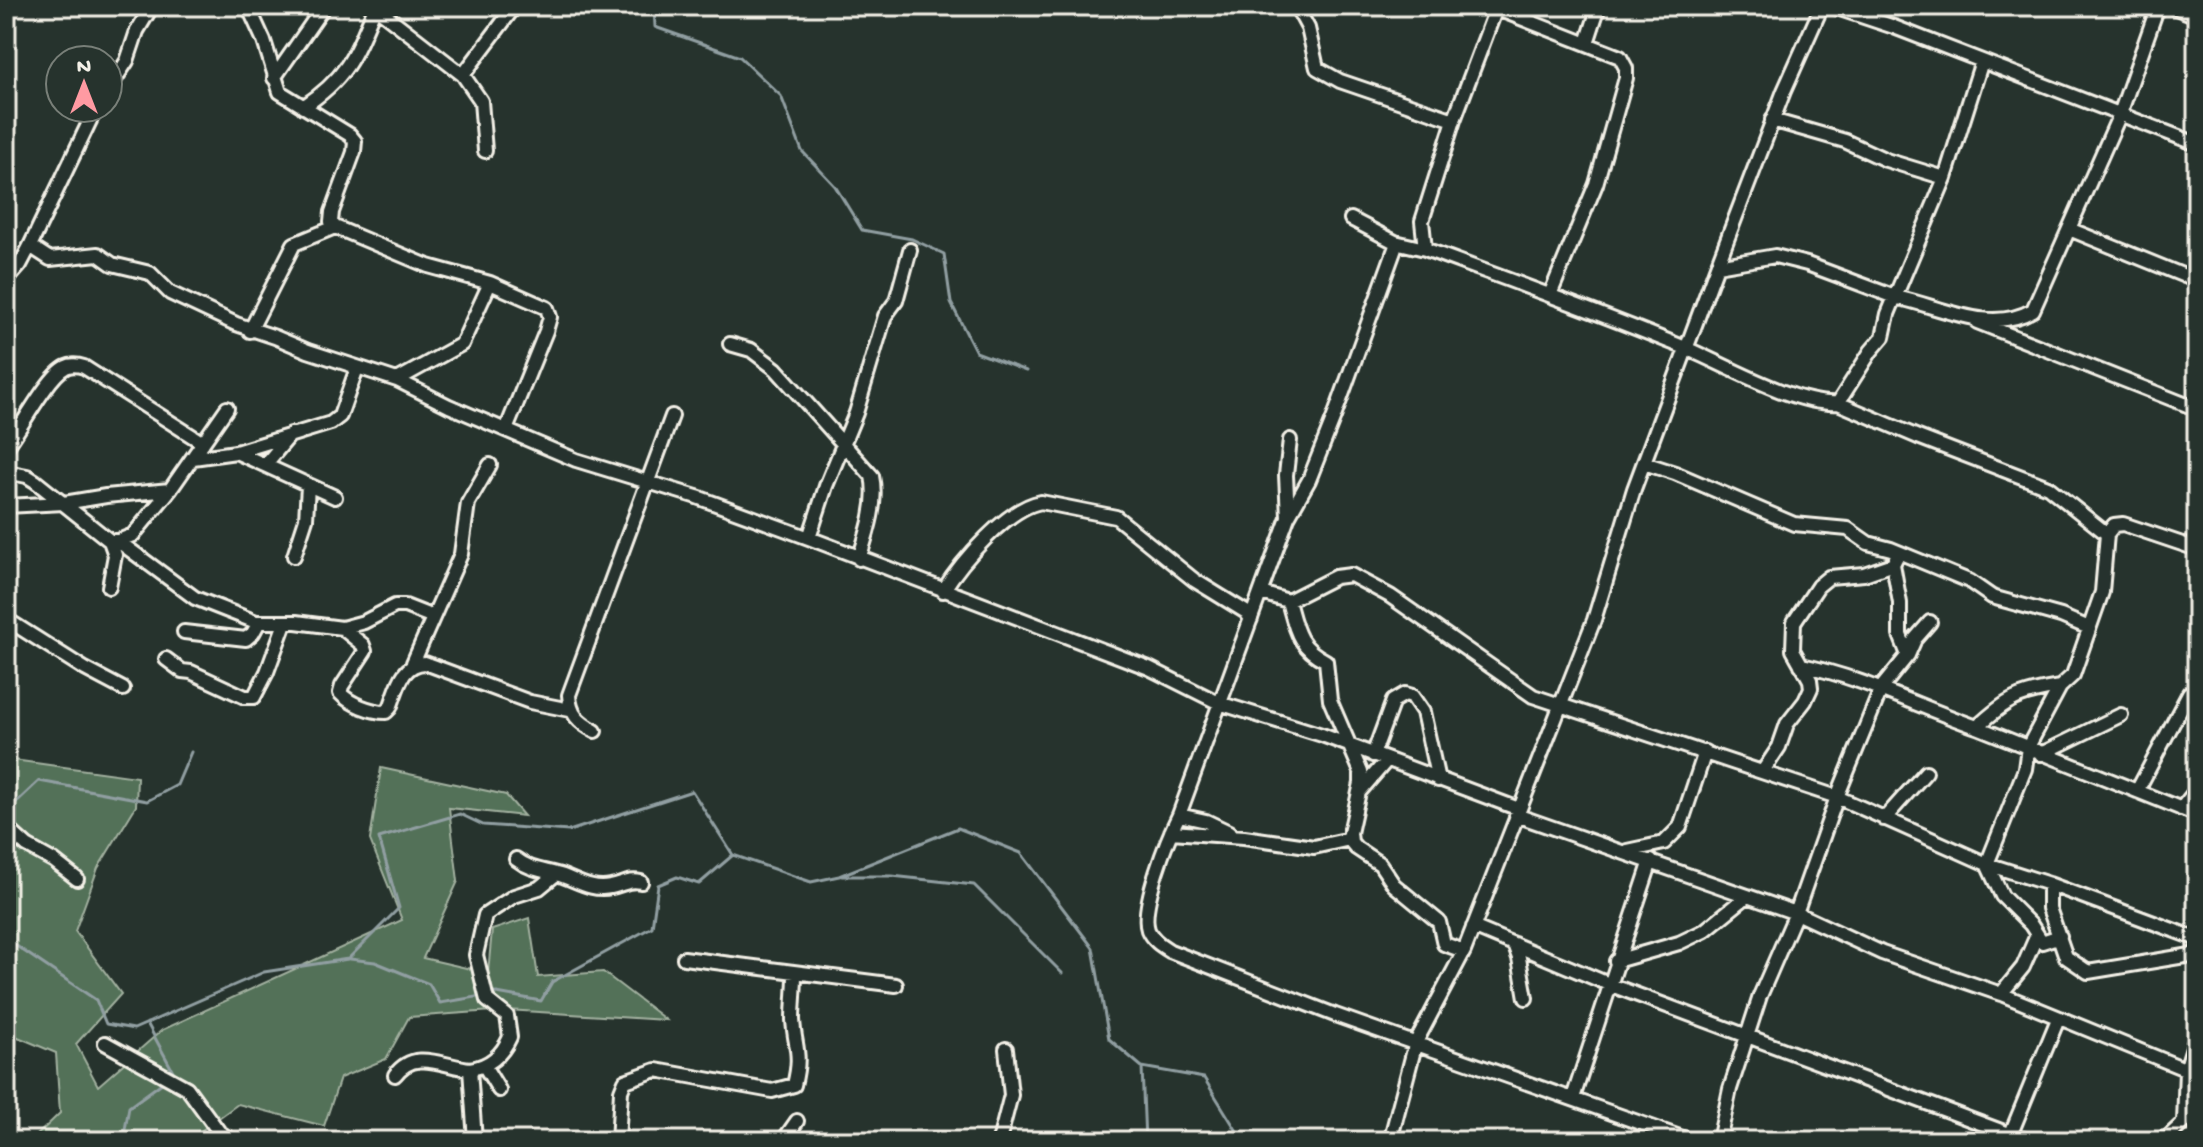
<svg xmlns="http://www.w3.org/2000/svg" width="2203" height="1147" viewBox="0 0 2203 1147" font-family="'Gochi Hand',sans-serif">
  <rect width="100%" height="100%" fill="#26332d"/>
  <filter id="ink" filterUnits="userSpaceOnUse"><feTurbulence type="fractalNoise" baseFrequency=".0125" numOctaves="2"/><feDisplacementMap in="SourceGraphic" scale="16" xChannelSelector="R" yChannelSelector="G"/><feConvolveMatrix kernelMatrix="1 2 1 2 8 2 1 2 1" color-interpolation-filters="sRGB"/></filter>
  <g filter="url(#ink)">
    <path fill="#527159" stroke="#a3b1a0" stroke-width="2" d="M6,759L137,777L136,806L98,868L75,931L121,994L76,1044L98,1086L162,1030L402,920L370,840L381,768L506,795L524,816L449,808L458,881L423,958L488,973L492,930L529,918L538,977L603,972L666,1020L507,1010L409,1017L386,1059L340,1078L324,1126L238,1104L187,1141H31L60,1113L56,1053L6,1032Z"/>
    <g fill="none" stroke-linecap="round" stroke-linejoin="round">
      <path stroke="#919fa2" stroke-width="3" d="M654,6L655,27L740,57L781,96L802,151L835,186L862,230L912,239L944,254L951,303L976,352L1026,371
        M6,812L39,781L147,801L177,785L191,752
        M842,876H892L974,885L1062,973
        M6,939L96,1000L106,1024L134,1029L264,972L348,959L399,908L379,838L460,814L483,825L569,831L692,791L733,855L811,882L839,876L958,828L1021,853L1093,948L1109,1039L1142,1067L1145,1141
        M350,959L375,962L429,984L440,1003L482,996
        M489,994L497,993L541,1001L552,982L652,927L658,885L677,877L699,884L733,855
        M147,1023L174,1073L172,1075
        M1142,1067L1204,1078L1243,1141
        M123,1141L129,1107L166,1080"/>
      <defs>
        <path id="minor" d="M248,6L264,41L280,92L350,135L355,141L354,152L332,212L331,222L335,227L428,266L490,283L547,308L550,317L546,331L506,430
          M374,6L463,75L481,101L485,151
          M1296,6L1308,28L1317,68L1340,81L1454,120
          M1490,6L1620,57L1626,68V78L1596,184L1550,295
          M1497,6L1454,120L1422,221L1425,249C1511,281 1598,312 1683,347C1724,364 1795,406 1838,403L1871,351L1883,337L1888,314L1895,297C1940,306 1990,335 2033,310L2120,114L2158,6
          M1831,6L1894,27L2197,144
          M2171,6L2197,16
          M1587,43L1599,6
          M463,75L515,6
          M274,78L324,6
          M108,90L127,61L137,31L152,6
          M303,107C348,77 355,55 375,7
          M1772,120L1845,141L1886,160L1945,178
          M1351,219L1395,242L1425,249
          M2069,229L2197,281
          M1397,243L1334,417L1309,480L1288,517L1179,815C1168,837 1140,907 1148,930C1152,940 1162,946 1170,951L1335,1015L1691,1141
          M30,246L50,259L98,254L112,264L150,273L170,293L236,324L275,337L308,351L397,380L449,406L576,460L697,497L809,538L1149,668L1219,703L1322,735L1519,809
          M1717,266L1775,256L1807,264L1895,297L1945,178L1982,61
          M6,281L20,265L30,246L96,108
          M1977,322L2197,409
          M250,331L294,244L335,227
          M730,344L751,350L776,369L872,476C878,502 867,534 859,559
          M397,380L462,344L490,283
          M1838,403L1918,437L2048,487L2107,534
          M6,448C20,430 48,376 66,367C72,364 78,365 84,367L203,443
          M236,452L335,497
          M193,458L236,452L331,423L340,416L357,368
          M1644,463L1675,473L1794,524L1848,529L1868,543L1891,549L1969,581L1992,597L2061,616L2089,628
          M265,465L291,434
          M6,472L27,476L35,481L110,541H118L133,535L170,490L227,408
          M6,506L64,503L106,496L170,490
          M1288,517L1286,475L1290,440
          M809,538L826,486L856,413L885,316L896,301L910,250
          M118,541L195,598L256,622H296L342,628L364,622L395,606H405L433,617
          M294,556L306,519L308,486
          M1893,564L1900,603V635L1908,655
          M109,587L115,555L110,541
          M943,591C961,562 1007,508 1041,502L1116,517L1194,580L1246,612L1251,619
          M1261,593L1288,601C1296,630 1298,647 1326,661L1330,700L1361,772V783L1350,833L1351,842L1356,848L1380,864L1394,885L1439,922L1444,944L1464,951
          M1288,601L1335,577L1351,575L1390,596L1533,696L1837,797L1882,687L1908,655L1915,639L1930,622
          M6,619L85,669L123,689
          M342,628L363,645L365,651L342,686L340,693C350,704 371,712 386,712L390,708C398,688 401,664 425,663L530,702L570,710
          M184,632L246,639L253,633L259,622
          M166,659L182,671L191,672L245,697H254L267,672L285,623
          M413,663L461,554L468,503L490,465
          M1801,665C1865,678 1916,706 1977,727C2007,699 2019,693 2060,687
          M1977,727L2197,815
          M595,731C578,722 570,714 569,695L672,416
          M2041,754L2121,715
          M1373,755L1393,701L1405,694L1412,696L1423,712L1438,780
          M1763,771L1779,747L1787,724L1805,701L1811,688L1810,680L1793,650L1794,622L1818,586L1829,577L1864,574L1893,564L1898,554
          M1360,791L1387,760
          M2137,791L2189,693L2197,688
          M2181,809L2197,789
          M1179,815L1206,821L1229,832
          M1516,815L1796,913L1882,953L2001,994L2197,1074
          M1884,819L1926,772
          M6,827L27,846L54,861L77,879
          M1171,832L1244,837L1314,847L1350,839
          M1627,851L1664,843L1680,827L1705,752
          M516,859C531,871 546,870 563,876C579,882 593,891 611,887C623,885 629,879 641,882
          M2049,884V908L2066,957L2088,972L2197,954
          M1473,927L1611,985L2028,1141
          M2060,936L2042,942L2031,925L2002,896L1987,864L2025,769L2028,747L2060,687L2073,675L2102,592L2107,534L2114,525L2123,524L2197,549
          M1514,944L1519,958L1526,998
          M684,958L896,985
          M1616,961L1679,943L1704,931L1747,896
          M2001,994L2023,967L2037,935
          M105,1043L187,1088L219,1132L233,1141
          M485,1067L499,1090
          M470,1069C490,1066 502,1055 510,1037L507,1016L487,1000L476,955L485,915L514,896L539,888L556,874
          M395,1075C415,1048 442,1066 470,1069L475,1141
          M1573,1098L1651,861
          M2010,1136L2058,1019
          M618,1141L621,1091L625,1081L656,1070L772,1091L794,1085C802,1053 795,1049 793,1020C793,1005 795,989 795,974
          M783,1141L797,1121
          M999,1141L1011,1095L1006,1049
          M1390,1141L1416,1042L1464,951L1594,620L1634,489L1717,266L1784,91L1822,6
          M1719,1141L1730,1089L1760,996L1796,913L1837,797L1987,864L2049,884L2197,939
          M2153,1141L2166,1139L2184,1122L2186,1070L2197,1034"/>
      </defs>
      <use href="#minor" stroke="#f4f1e8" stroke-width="18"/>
      <use href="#minor" stroke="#26332d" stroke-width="12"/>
    </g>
  </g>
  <rect width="2203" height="1147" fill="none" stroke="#26332d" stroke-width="32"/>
  <rect x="16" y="16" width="2171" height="1115" fill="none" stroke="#f4f1e8" stroke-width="3" filter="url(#ink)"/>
  <g transform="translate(84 84)"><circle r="38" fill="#26332d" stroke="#787f78" stroke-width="2"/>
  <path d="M0-6L14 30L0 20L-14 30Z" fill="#ff9aa2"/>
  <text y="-12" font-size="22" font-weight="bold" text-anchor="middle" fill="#f4f1e8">N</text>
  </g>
</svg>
